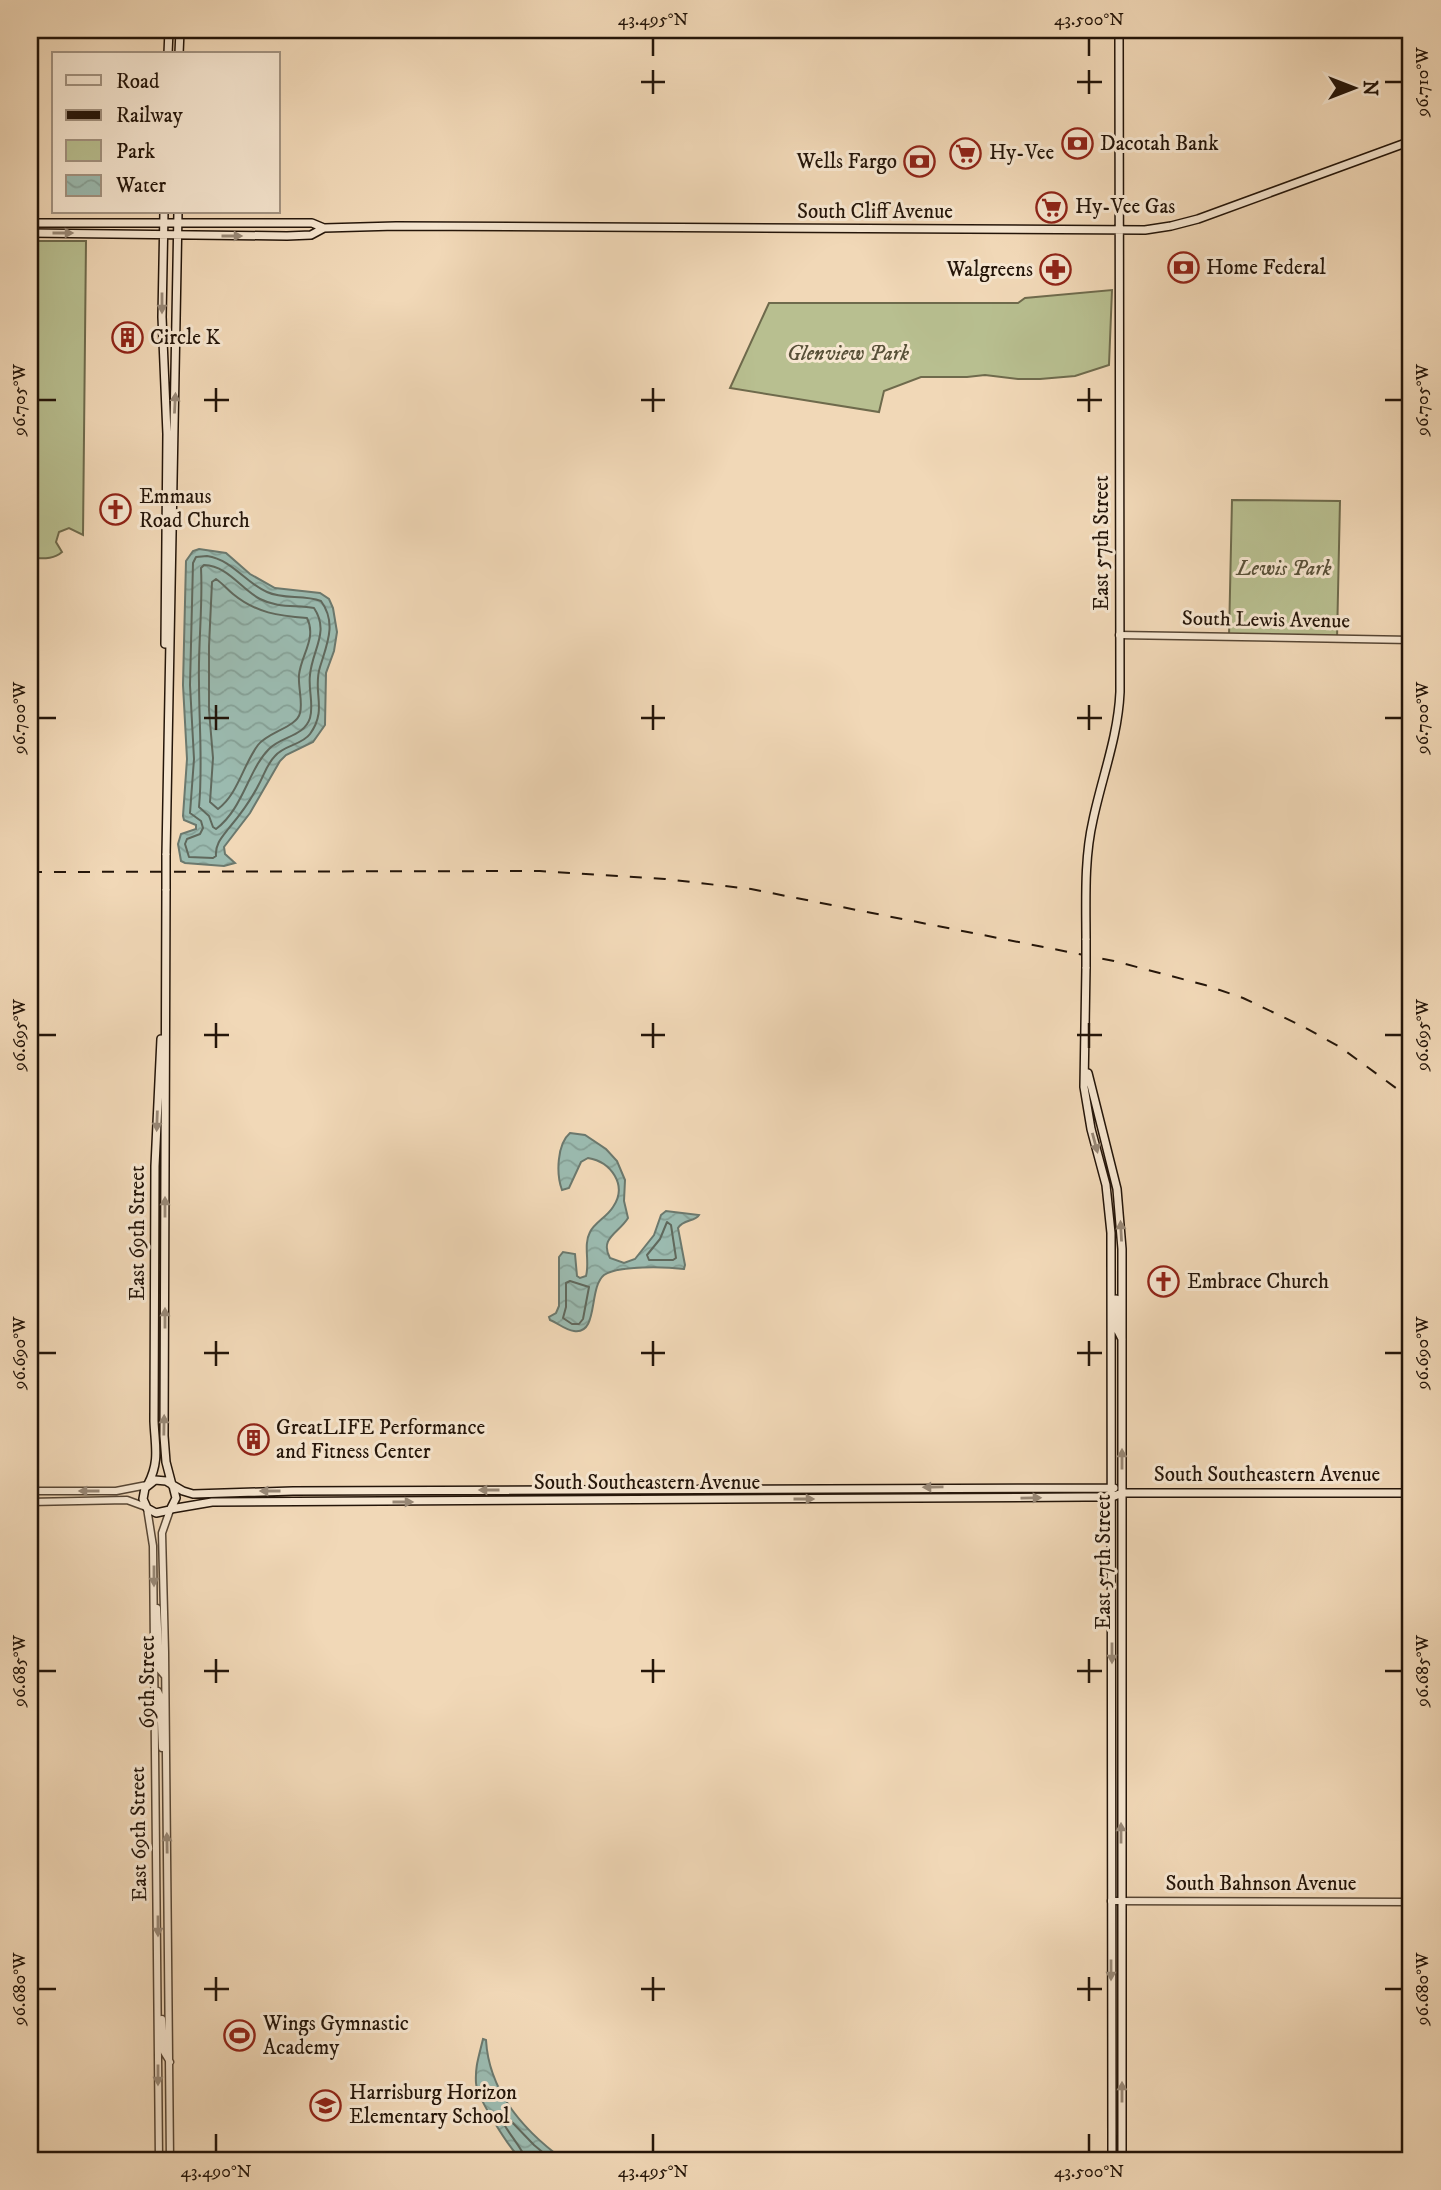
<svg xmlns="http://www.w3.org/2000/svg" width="1441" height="2190" viewBox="0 0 1441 2190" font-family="'IM FELL DW Pica',serif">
  <defs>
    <pattern id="water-waves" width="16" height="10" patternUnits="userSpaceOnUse" patternTransform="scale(1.75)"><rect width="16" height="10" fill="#9bbaaf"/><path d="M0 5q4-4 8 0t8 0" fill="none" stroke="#859f95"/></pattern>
  </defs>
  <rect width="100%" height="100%" fill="#f1d8b7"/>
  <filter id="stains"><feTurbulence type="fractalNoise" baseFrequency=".00286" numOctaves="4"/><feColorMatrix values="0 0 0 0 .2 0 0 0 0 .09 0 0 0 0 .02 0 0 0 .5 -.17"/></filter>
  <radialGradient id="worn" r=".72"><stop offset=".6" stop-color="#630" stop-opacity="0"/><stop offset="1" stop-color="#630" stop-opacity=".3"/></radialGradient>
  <path fill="#b8bf90" stroke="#6e6a4c" stroke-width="2" d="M30,241H86L83,535L69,528L59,532L56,542L62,552C53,560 42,558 30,558Z
    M1112,290L1109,365L1075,376L1040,379H1018L985,375L967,377H921L884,391L879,412L730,388L769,303H1018L1025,298Z
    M1232,500L1340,501L1337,639L1229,637Z"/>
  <path fill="url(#water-waves)" stroke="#6b786d" stroke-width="2" d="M199,549L226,553L250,574L275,588L320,593L329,599L333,608L337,632L334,651L326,673L325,725L313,742L286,755L280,761L250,813L224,847L225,854L235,863L224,866L185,863L181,861L178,844L181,834L196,829V825L184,820L183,816L187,759L183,685L186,561L193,551Z
    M570,1133L585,1135L606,1149L617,1161L625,1180L624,1201L628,1218C619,1233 599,1238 610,1258L624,1263L635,1259L654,1235L661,1215L666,1211L699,1215C695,1222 683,1219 678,1228L685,1265L684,1269C667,1267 618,1265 604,1275C588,1288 599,1335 574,1331C565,1330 558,1323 550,1320L549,1317L556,1313L559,1306V1257L563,1252L575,1254L577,1276L580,1278L586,1276C590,1262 583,1245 590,1232C595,1222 607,1217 613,1207C628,1185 611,1162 588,1158L581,1162L569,1188L562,1190C556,1174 557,1144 570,1133Z
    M483,2039L486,2040C489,2092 524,2131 564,2160H522C511,2151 477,2098 476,2083C475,2066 479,2056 483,2039Z"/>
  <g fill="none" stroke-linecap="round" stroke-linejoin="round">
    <path stroke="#60685c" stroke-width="2" d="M207,556C233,560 244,582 267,592C284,600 303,594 321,601C337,623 327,644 320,667C312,692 328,709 310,734C302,745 284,745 275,756C267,764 264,775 259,784C251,800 241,814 229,828C222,837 215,844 216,856L213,858L189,857L185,844L187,839L200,834L203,828L201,821L190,813L194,759L190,685L193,563L196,557Z
      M204,565C228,566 240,588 260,599C277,608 296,605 314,608C330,632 312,650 310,675C308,688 314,705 310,718C304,737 281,736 269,749C248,770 243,809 216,829L213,827L209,816L199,807C203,765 199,724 199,682C198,644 203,606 201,568Z
      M216,579C222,583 227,589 233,594C256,613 279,616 307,618C317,638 301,655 299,675C298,687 303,702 300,713C297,727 268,732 258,745C243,765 238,794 218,809L210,802L213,758L209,710V646L212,582Z
      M667,1222L671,1225L676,1258L673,1260H649L647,1255L660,1239Z
      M570,1281L589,1287L583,1319L579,1324H572L563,1318L566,1307V1283Z
      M526,2160C524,2151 509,2134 504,2124L506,2119H509L534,2145L552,2160"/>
    <defs>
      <path id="tertiary" d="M1119,635L1411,640
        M30,1491H116L147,1485
        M30,1502L127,1500L146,1507
        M147,1508L153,1546L159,2160
        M170,1510L162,1533L165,1652L170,2160
        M157,1608L160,1670L165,1676
        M154,1690L158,1691L160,1696L162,1748
        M1111,1901L1411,1902
        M162,2019L164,2052L170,2062"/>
      <path id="secondary" d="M168,54L169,30
        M179,54L180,30
        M164,212L162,317L167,434L165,644
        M30,223H312L324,228
        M30,233L287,236L311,235L324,228L396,226L1145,230L1171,226L1198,219L1411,141
        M166,855L178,212
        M166,889L164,1436L166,1462L172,1485
        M1086,940C1086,900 1084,859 1093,820C1102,777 1118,737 1120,692L1119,30
        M1086,967L1084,1087L1091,1129L1106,1185L1111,1233L1112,2160
        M1088,1073L1117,1189L1122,1249V2160
        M1116,1299L1118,1331L1122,1339
        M148,1484C160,1461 155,1446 154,1421L155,1166L161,1039
        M173,1486L176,1498L170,1510L156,1513L147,1508L143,1499L145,1488L155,1480L166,1481L183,1491L193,1494L293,1491L1114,1488
        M171,1509L212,1502L1085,1497H1112L1122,1493H1411"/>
    </defs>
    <use href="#tertiary" stroke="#574634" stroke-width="9"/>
    <use href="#secondary" stroke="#241509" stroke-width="10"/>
    <use href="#tertiary" stroke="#f6e6d0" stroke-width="6"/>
    <use href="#secondary" stroke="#f6e6d0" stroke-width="7"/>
    <path stroke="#241509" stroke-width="2" stroke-dasharray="12 12" stroke-linecap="butt" d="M30,872L540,871L665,879L751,889L1114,961L1205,985L1243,998L1302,1026L1340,1047L1411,1099"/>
    <defs>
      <path id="secondary-bridge" d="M166,889V855
        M1086,967V940"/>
    </defs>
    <use href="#secondary-bridge" stroke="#241509" stroke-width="10" stroke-linecap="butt"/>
    <use href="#secondary-bridge" stroke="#f6e6d0" stroke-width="7"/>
  </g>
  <defs><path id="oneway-solid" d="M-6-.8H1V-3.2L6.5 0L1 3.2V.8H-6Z" transform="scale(1.75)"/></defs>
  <g fill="#988876">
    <use href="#oneway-solid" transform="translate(63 233)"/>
    <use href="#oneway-solid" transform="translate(232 236)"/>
    <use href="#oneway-solid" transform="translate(162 303) rotate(90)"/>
    <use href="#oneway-solid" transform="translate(175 403) rotate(-87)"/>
    <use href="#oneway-solid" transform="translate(157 1121) rotate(92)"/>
    <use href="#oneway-solid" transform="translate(1095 1143) rotate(75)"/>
    <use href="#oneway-solid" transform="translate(165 1207) rotate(-90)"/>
    <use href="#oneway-solid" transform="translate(1121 1231) rotate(-93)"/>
    <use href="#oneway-solid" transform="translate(165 1318) rotate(-90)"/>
    <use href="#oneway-solid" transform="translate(164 1425) rotate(-89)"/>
    <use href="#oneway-solid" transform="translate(1122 1459) rotate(-90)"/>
    <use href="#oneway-solid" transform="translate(933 1487) rotate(179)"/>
    <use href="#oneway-solid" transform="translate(489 1490) rotate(180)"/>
    <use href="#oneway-solid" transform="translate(89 1491) rotate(180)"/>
    <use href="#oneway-solid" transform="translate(270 1491) rotate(180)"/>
    <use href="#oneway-solid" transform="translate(1031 1498) rotate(-1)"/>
    <use href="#oneway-solid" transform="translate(804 1499)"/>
    <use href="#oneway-solid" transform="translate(403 1502)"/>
    <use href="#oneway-solid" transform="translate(154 1576) rotate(90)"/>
    <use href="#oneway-solid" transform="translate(1112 1653) rotate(90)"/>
    <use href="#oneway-solid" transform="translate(1121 1833) rotate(-90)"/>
    <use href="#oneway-solid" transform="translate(167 1843) rotate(-91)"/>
    <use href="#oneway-solid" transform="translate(158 1926) rotate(90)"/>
    <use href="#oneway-solid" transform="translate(1111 1970) rotate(90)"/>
    <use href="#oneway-solid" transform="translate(158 2075) rotate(90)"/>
    <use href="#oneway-solid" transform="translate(1122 2092) rotate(-90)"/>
  </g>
  <path fill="none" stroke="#241509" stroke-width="2.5" d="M653,38V56M1089,38V56M653,70V94M1089,70V94M641,82H665M1077,82H1102M1385,82H1402M216,388V412M653,388V412M1089,388V412M38,400H56M204,400H229M641,400H665M1077,400H1102M1385,400H1402M216,705V730M653,705V730M1089,705V730M38,718H56M204,718H229M641,718H665M1077,718H1102M1385,718H1402M216,1023V1048M653,1023V1048M1089,1023V1048M38,1035H56M204,1035H229M641,1035H665M1077,1035H1102M1385,1035H1402M216,1341V1366M653,1341V1366M1089,1341V1366M38,1353H56M204,1353H229M641,1353H665M1077,1353H1102M1385,1353H1402M216,1659V1683M653,1659V1683M1089,1659V1683M38,1671H56M204,1671H229M641,1671H665M1077,1671H1102M1385,1671H1402M216,1977V2001M653,1977V2001M1089,1977V2001M38,1989H56M204,1989H229M641,1989H665M1077,1989H1102M1385,1989H1402M216,2134V2152M653,2134V2152M1089,2134V2152"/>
  <defs>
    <symbol id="bank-ring" viewBox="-11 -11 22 22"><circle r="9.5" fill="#f6e6d0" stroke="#8f2418" stroke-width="1.5"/><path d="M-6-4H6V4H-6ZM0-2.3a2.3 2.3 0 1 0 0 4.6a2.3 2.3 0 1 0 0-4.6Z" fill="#8f2418"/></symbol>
    <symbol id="supermarket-ring" viewBox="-11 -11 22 22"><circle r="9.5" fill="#f6e6d0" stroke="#8f2418" stroke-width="1.5"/><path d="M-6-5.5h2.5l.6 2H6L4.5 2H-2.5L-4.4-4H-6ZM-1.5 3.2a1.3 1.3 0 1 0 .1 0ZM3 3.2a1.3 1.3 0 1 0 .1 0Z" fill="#8f2418"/></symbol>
    <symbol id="pharmacy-ring" viewBox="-11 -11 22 22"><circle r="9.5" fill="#f6e6d0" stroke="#8f2418" stroke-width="1.5"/><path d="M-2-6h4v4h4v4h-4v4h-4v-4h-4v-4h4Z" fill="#8f2418"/></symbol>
    <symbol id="building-ring" viewBox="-11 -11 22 22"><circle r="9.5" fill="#f6e6d0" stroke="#8f2418" stroke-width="1.5"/><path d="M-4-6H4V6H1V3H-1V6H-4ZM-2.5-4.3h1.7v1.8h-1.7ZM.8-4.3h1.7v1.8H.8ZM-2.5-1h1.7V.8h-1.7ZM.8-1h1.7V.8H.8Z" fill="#8f2418"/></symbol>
    <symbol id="church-ring" viewBox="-11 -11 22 22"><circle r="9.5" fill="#f6e6d0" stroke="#8f2418" stroke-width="1.5"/><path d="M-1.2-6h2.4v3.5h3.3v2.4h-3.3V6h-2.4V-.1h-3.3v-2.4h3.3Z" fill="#8f2418"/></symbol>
    <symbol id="stadium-ring" viewBox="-11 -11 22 22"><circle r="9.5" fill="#f6e6d0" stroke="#8f2418" stroke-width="1.5"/><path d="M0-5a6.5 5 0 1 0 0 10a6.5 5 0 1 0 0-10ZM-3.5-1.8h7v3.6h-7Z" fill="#8f2418"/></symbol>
    <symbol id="school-ring" viewBox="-11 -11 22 22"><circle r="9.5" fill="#f6e6d0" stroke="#8f2418" stroke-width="1.5"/><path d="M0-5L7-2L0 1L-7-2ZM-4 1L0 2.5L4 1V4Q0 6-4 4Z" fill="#8f2418"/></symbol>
  </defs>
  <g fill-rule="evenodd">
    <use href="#bank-ring" x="1060" y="126" width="35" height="35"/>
    <use href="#supermarket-ring" x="948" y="136" width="35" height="35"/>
    <use href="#bank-ring" x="902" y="144" width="35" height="35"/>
    <use href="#supermarket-ring" x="1034" y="190" width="35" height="35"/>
    <use href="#bank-ring" x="1166" y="250" width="35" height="35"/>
    <use href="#pharmacy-ring" x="1038" y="252" width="35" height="35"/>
    <use href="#building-ring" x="110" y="320" width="35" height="35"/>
    <use href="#church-ring" x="98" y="492" width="35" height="35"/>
    <use href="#church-ring" x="1146" y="1264" width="35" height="35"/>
    <use href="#building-ring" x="236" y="1422" width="35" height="35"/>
    <use href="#stadium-ring" x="222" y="2018" width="35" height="35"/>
    <use href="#school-ring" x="308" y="2088" width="35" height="35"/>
  </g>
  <g text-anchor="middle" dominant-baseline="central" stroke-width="6" stroke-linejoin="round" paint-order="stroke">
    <g font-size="21" fill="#241509" stroke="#f6e6d0" text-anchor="start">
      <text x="1100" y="144">Dacotah Bank</text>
      <text x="989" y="153">Hy-Vee</text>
      <text x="897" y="162" text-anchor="end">Wells Fargo</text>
      <text x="1075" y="207">Hy-Vee Gas</text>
      <text x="1206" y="268">Home Federal</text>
      <text x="1033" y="270" text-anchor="end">Walgreens</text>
      <text x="150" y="338">Circle K</text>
      <text x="139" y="497">Emmaus<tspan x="139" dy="24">Road Church</tspan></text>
      <text x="1187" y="1282">Embrace Church</text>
      <text x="276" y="1428">GreatLIFE Performance<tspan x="276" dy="24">and Fitness Center</tspan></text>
      <text x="263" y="2024">Wings Gymnastic<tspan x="263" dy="24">Academy</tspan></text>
      <text x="349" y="2093">Harrisburg Horizon<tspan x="349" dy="24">Elementary School</tspan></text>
    </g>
    <g font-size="21" fill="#241509" stroke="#f6e6d0">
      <text x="875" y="212">South Cliff Avenue</text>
      <text transform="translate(1102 543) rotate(-90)">East 57th Street</text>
      <text transform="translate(1266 620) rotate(1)">South Lewis Avenue</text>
      <text transform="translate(138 1233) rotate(-90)">East 69th Street</text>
      <text x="1267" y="1475">South Southeastern Avenue</text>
      <text x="647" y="1483">South Southeastern Avenue</text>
      <text transform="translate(1104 1562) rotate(-90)">East 57th Street</text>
      <text transform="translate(148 1682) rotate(-90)">69th Street</text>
      <text transform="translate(139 1834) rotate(-91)">East 69th Street</text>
      <text x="1261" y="1884">South Bahnson Avenue</text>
    </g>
    <g font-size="21" font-style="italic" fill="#585038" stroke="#f6e6d0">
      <text x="848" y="354">Glenview Park</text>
      <text x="1284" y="569">Lewis Park</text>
    </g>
  </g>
  <rect width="1441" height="2190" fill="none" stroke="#f1d8b7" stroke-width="77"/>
  <rect x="52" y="52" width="228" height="161" fill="#f6e6d0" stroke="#a29280" stroke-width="2"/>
  <rect x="66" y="75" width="35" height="10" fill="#f6e6d0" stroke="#a29280" stroke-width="2"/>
  <text x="116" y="88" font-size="21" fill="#241509">Road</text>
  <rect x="66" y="110" width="35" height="10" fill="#241509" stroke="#a29280" stroke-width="2"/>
  <text x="116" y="122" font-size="21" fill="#241509">Railway</text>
  <rect x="66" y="140" width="35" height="21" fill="#b8bf90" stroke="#a29280" stroke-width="2"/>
  <text x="116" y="158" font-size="21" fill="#241509">Park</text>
  <rect x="66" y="175" width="35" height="21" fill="url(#water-waves)" stroke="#a29280" stroke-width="2"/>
  <text x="116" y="192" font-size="21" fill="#241509">Water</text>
  <g transform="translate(1354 88) rotate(90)" stroke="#f6e6d0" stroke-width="5" paint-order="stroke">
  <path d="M0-5L12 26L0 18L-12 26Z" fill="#241509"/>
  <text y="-10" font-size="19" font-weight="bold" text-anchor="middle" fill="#241509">N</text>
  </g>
  <rect x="38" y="38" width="1364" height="2114" fill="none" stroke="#241509" stroke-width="2.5"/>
  <g font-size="18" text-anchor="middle" fill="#241509">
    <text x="653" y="25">43.495°N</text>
    <text x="1089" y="25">43.500°N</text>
    <text transform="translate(1422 82) rotate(-90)" y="6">96.710°W</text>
    <text transform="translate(1422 400) rotate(-90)" y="6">96.705°W</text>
    <text transform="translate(19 400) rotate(-90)" y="6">96.705°W</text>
    <text transform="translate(19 718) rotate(-90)" y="6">96.700°W</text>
    <text transform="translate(1422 718) rotate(-90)" y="6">96.700°W</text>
    <text transform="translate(1422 1035) rotate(-90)" y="6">96.695°W</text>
    <text transform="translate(19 1035) rotate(-90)" y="6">96.695°W</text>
    <text transform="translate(19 1353) rotate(-90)" y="6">96.690°W</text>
    <text transform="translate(1422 1353) rotate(-90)" y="6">96.690°W</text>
    <text transform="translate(19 1671) rotate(-90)" y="6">96.685°W</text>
    <text transform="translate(1422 1671) rotate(-90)" y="6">96.685°W</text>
    <text transform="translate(19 1989) rotate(-90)" y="6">96.680°W</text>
    <text transform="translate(1422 1989) rotate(-90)" y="6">96.680°W</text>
    <text x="216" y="2177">43.490°N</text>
    <text x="653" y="2177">43.495°N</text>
    <text x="1089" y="2177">43.500°N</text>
  </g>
  <rect width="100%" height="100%" filter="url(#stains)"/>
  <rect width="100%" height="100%" fill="url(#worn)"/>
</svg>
